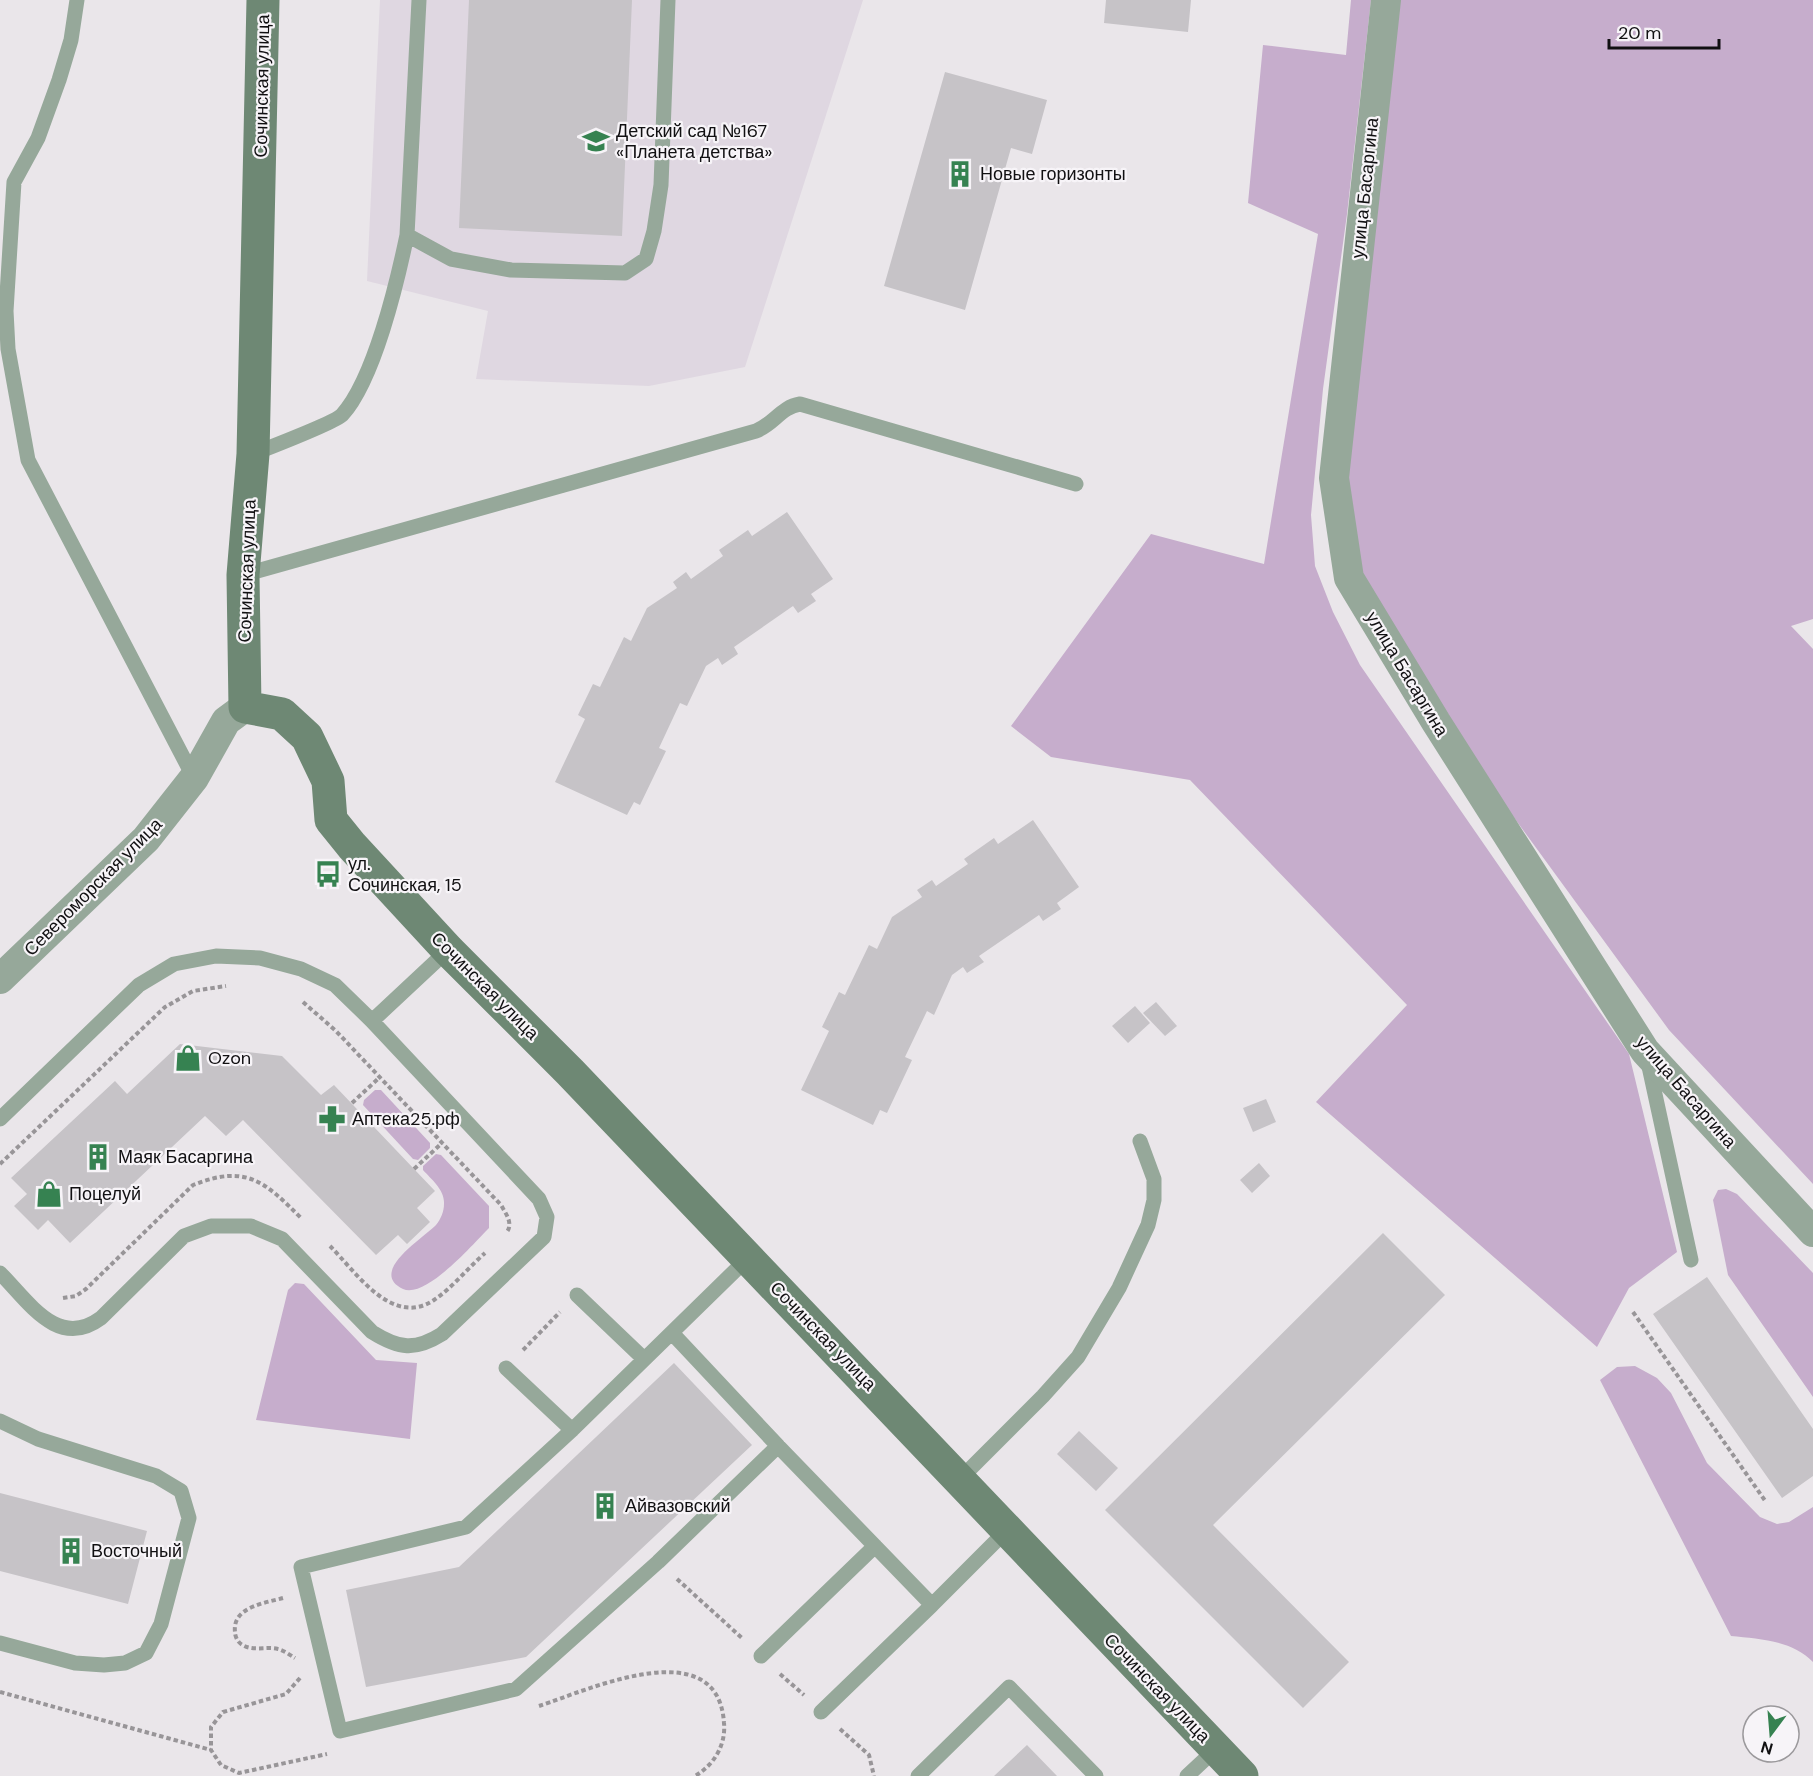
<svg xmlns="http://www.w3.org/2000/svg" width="1813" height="1776" viewBox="0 0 1813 1776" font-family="'DM Sans',sans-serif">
  <rect width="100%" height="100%" fill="#eae6ea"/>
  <path fill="#dfd7e1" d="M380,0H863L745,367L649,386L476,379L488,311L367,281Z"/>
  <path fill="#c6adcc" d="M1351,0H1371L1347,214L1323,389L1311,515L1315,566L1333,612L1360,665L1629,1054L1677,1252L1629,1288L1597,1347L1316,1102L1407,1005L1190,780L1051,757L1011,726L1151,534L1264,564L1318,234L1248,203L1263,45L1346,55Z
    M1384,0H1813V619L1791,626L1813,649V1184L1669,1030L1418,686L1362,572L1343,491Z
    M375,1090H381L430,1143V1148L418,1160L413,1159L363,1105L364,1100Z
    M436,1154L441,1155L489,1206V1228C473,1244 426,1299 403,1289C367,1272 425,1237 436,1225C441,1219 444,1211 444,1204C445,1190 431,1179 423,1170V1166Z
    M1726,1189L1737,1194L1813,1273V1397L1728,1275L1713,1200L1718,1190Z
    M295,1283L304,1284L376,1360L417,1363L410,1439L256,1420L288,1290Z
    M1635,1366L1657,1378L1671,1393L1707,1463L1760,1517L1777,1524L1789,1522L1813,1507V1662C1792,1640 1759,1639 1731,1636L1600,1380L1617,1367Z"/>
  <path fill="#c6c3c7" d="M469,0H632L622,236L459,228Z
    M1106,0H1191L1188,32L1104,23Z
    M945,72L1047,100L1032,154L1011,148L965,310L884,286Z
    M787,512L833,579L811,594L816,601L798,613L793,606L734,647L738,654L722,665L718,658L706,666L687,706L680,703L659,748L666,751L640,805L634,802L627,815L555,782L585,719L578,715L593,684L600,687L624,637L631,641L647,608L677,588L673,582L686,572L691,579L723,556L719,550L748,530L752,536Z
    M1033,820L1079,887L1057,903L1061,909L1043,921L1039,915L979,956L984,962L967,973L963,967L952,975L934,1015L927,1011L905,1057L912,1060L887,1113L880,1110L873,1125L801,1090L829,1031L822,1027L839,992L845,995L869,945L877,949L892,917L922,897L917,890L932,880L936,886L968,864L964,859L994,838L998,844Z
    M1156,1002L1177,1026L1165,1036L1143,1013Z
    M1135,1006L1150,1023L1128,1043L1112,1026Z
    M180,1044L282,1056L321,1095L334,1085L435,1191L417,1208L430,1222L407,1244L398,1235L376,1255L243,1120L226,1136L205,1116L70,1243L48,1220L38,1230L14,1206L27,1194L11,1178L115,1081L127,1094Z
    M1266,1099L1276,1122L1253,1132L1243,1108Z
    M1259,1163L1270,1176L1252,1193L1240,1180Z
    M1383,1233L1445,1295L1213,1525L1349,1662L1303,1708L1105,1510Z
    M1707,1277L1813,1429V1476L1782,1498L1653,1314Z
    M674,1363L752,1445L526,1657L366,1687L346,1590L459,1567Z
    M1079,1431L1118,1468L1096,1491L1057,1454Z
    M0,1493L147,1531L128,1604L0,1571Z
    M1027,1745L1057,1776H994Z"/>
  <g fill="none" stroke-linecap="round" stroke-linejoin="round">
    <path stroke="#989598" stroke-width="4" stroke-dasharray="4.5 3" stroke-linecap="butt" d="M303,1002L336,1031L501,1205C506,1214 514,1224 506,1233
      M352,1103L380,1077
      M0,1164L165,1007L193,991L226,986
      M414,1169L442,1143
      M330,1246C356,1272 392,1328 434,1300C452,1288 468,1268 485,1253
      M63,1298L76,1296L86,1289L193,1185C246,1164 264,1181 301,1218
      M1633,1312L1766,1502
      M523,1350L560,1312
      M677,1579L742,1638
      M283,1598C265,1603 232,1607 235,1632C235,1636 237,1641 241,1644C252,1652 266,1646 278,1649C283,1650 290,1655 295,1658
      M780,1674L804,1695
      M300,1678L286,1694L223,1712L211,1727V1750L221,1765L239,1773L327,1754
      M0,1692L211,1750
      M539,1706C588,1690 718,1630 724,1723C726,1745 714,1765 695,1776
      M840,1729L869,1755L874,1776"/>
    <path stroke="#96a89a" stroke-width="15" d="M77,0L71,40L59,80L38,138L14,182L6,311L8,349L28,460L194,778
      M407,235L419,0
      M253,454C268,448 334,423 342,415C374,380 397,283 407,235L451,259L511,270L625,273L646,259L654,231L661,185L668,0
      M243,575L756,431C774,424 781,407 800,404L1076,484
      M372,1021L448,950
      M1648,1062L1691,1260
      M0,1119L139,985L174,964L216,956L260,958L301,969L335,985L372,1021L539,1199L547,1217L544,1237L442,1334C415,1351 399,1349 372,1332L282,1239L251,1226H211L184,1236L101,1318C58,1350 29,1302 0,1273
      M577,1295L644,1359
      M672,1333L778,1446L658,1562L516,1689L340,1731L301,1567L466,1527L572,1430L748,1258
      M506,1368L572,1430
      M0,1421L38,1439L156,1476L181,1491L189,1518L161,1624L146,1653L125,1663L104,1665L75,1663L0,1643
      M778,1446L932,1605L1006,1531
      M959,1480L1043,1396L1078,1357L1119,1288L1148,1225L1154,1200V1179L1140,1141
      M761,1656L875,1546
      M821,1712L932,1605
      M918,1776L1009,1687L1096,1776
      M1187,1776L1216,1749"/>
    <path stroke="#96a89a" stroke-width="30" d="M1386,0L1334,478L1349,578L1436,722L1645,1051L1813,1232
      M0,979L146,839L194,778L226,721L245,707"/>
    <path stroke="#6e8874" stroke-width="33" d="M263,0L253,454L243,575L245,707L282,714L307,737L328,781L331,820L352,846L448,950L570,1072L1242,1776"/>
  </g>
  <defs>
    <symbol id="school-bare" viewBox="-9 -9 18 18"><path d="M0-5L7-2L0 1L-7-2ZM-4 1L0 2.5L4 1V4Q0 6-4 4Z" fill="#368251" stroke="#f7f4f8" stroke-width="2.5" paint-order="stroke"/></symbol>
    <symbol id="building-bare" viewBox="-9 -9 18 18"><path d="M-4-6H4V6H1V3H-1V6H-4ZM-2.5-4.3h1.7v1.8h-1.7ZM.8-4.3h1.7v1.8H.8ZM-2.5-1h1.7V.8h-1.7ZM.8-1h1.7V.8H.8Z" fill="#368251" stroke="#f7f4f8" stroke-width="2.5" paint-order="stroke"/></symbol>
    <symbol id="bus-bare" viewBox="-9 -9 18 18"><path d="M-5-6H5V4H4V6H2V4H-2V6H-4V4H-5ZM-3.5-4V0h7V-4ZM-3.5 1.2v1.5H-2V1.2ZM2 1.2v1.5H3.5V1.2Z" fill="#368251" stroke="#f7f4f8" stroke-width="2.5" paint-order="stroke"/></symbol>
    <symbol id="shop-bare" viewBox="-9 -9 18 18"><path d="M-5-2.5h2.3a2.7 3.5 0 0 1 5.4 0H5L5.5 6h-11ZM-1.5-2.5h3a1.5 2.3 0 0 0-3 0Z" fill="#368251" stroke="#f7f4f8" stroke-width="2.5" paint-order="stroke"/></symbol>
    <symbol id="pharmacy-bare" viewBox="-9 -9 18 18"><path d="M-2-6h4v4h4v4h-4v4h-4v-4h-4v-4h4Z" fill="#368251" stroke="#f7f4f8" stroke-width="2.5" paint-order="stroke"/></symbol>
  </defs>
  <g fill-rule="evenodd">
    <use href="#school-bare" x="577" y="122" width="38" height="38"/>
    <use href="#building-bare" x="941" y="155" width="38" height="38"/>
    <use href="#bus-bare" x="309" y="855" width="38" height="38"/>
    <use href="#shop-bare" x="169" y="1039" width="38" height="38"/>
    <use href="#pharmacy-bare" x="313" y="1100" width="38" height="38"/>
    <use href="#building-bare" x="79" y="1138" width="38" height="38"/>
    <use href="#shop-bare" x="30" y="1175" width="38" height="38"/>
    <use href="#building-bare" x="586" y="1487" width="38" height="38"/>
    <use href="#building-bare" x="52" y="1532" width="38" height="38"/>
  </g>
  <g text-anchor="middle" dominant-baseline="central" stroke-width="4.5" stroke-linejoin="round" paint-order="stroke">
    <g font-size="18" fill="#111012" stroke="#f7f4f8">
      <text transform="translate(262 86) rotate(-89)">Сочинская улица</text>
      <text transform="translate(1365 188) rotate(-84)">улица Басаргина</text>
      <text transform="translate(247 571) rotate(-88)">Сочинская улица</text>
      <text transform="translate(1407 674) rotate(59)">улица Басаргина</text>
      <text transform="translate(93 887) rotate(-45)">Североморская улица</text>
      <text transform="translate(485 986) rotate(45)">Сочинская улица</text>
      <text transform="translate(1686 1092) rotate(49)">улица Басаргина</text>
      <text transform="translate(823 1336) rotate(46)">Сочинская улица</text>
      <text transform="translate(1157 1688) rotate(46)">Сочинская улица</text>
    </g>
    <g font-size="18" fill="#111012" stroke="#f7f4f8" text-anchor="start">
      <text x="616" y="131">Детский сад №167<tspan x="616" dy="21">«Планета детства»</tspan></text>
      <text x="980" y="174">Новые горизонты</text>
      <text x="348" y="864">ул.<tspan x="348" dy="21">Сочинская, 15</tspan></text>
      <text x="208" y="1058">Ozon</text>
      <text x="352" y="1119">Аптека25.рф</text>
      <text x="118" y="1157">Маяк Басаргина</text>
      <text x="69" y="1194">Поцелуй</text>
      <text x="625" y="1506">Айвазовский</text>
      <text x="91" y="1551">Восточный</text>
    </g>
  </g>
  <g transform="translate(1771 1734) rotate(196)"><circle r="28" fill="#f7f4f8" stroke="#9b999c" stroke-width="1.5"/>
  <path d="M0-4.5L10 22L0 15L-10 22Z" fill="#368251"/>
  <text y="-9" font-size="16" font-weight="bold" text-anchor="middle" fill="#111012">N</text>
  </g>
  <path d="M1609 39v9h110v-9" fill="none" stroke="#111012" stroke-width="3"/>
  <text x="1618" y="39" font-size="18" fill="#111012" stroke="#f7f4f8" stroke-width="4.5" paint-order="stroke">20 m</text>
</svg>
